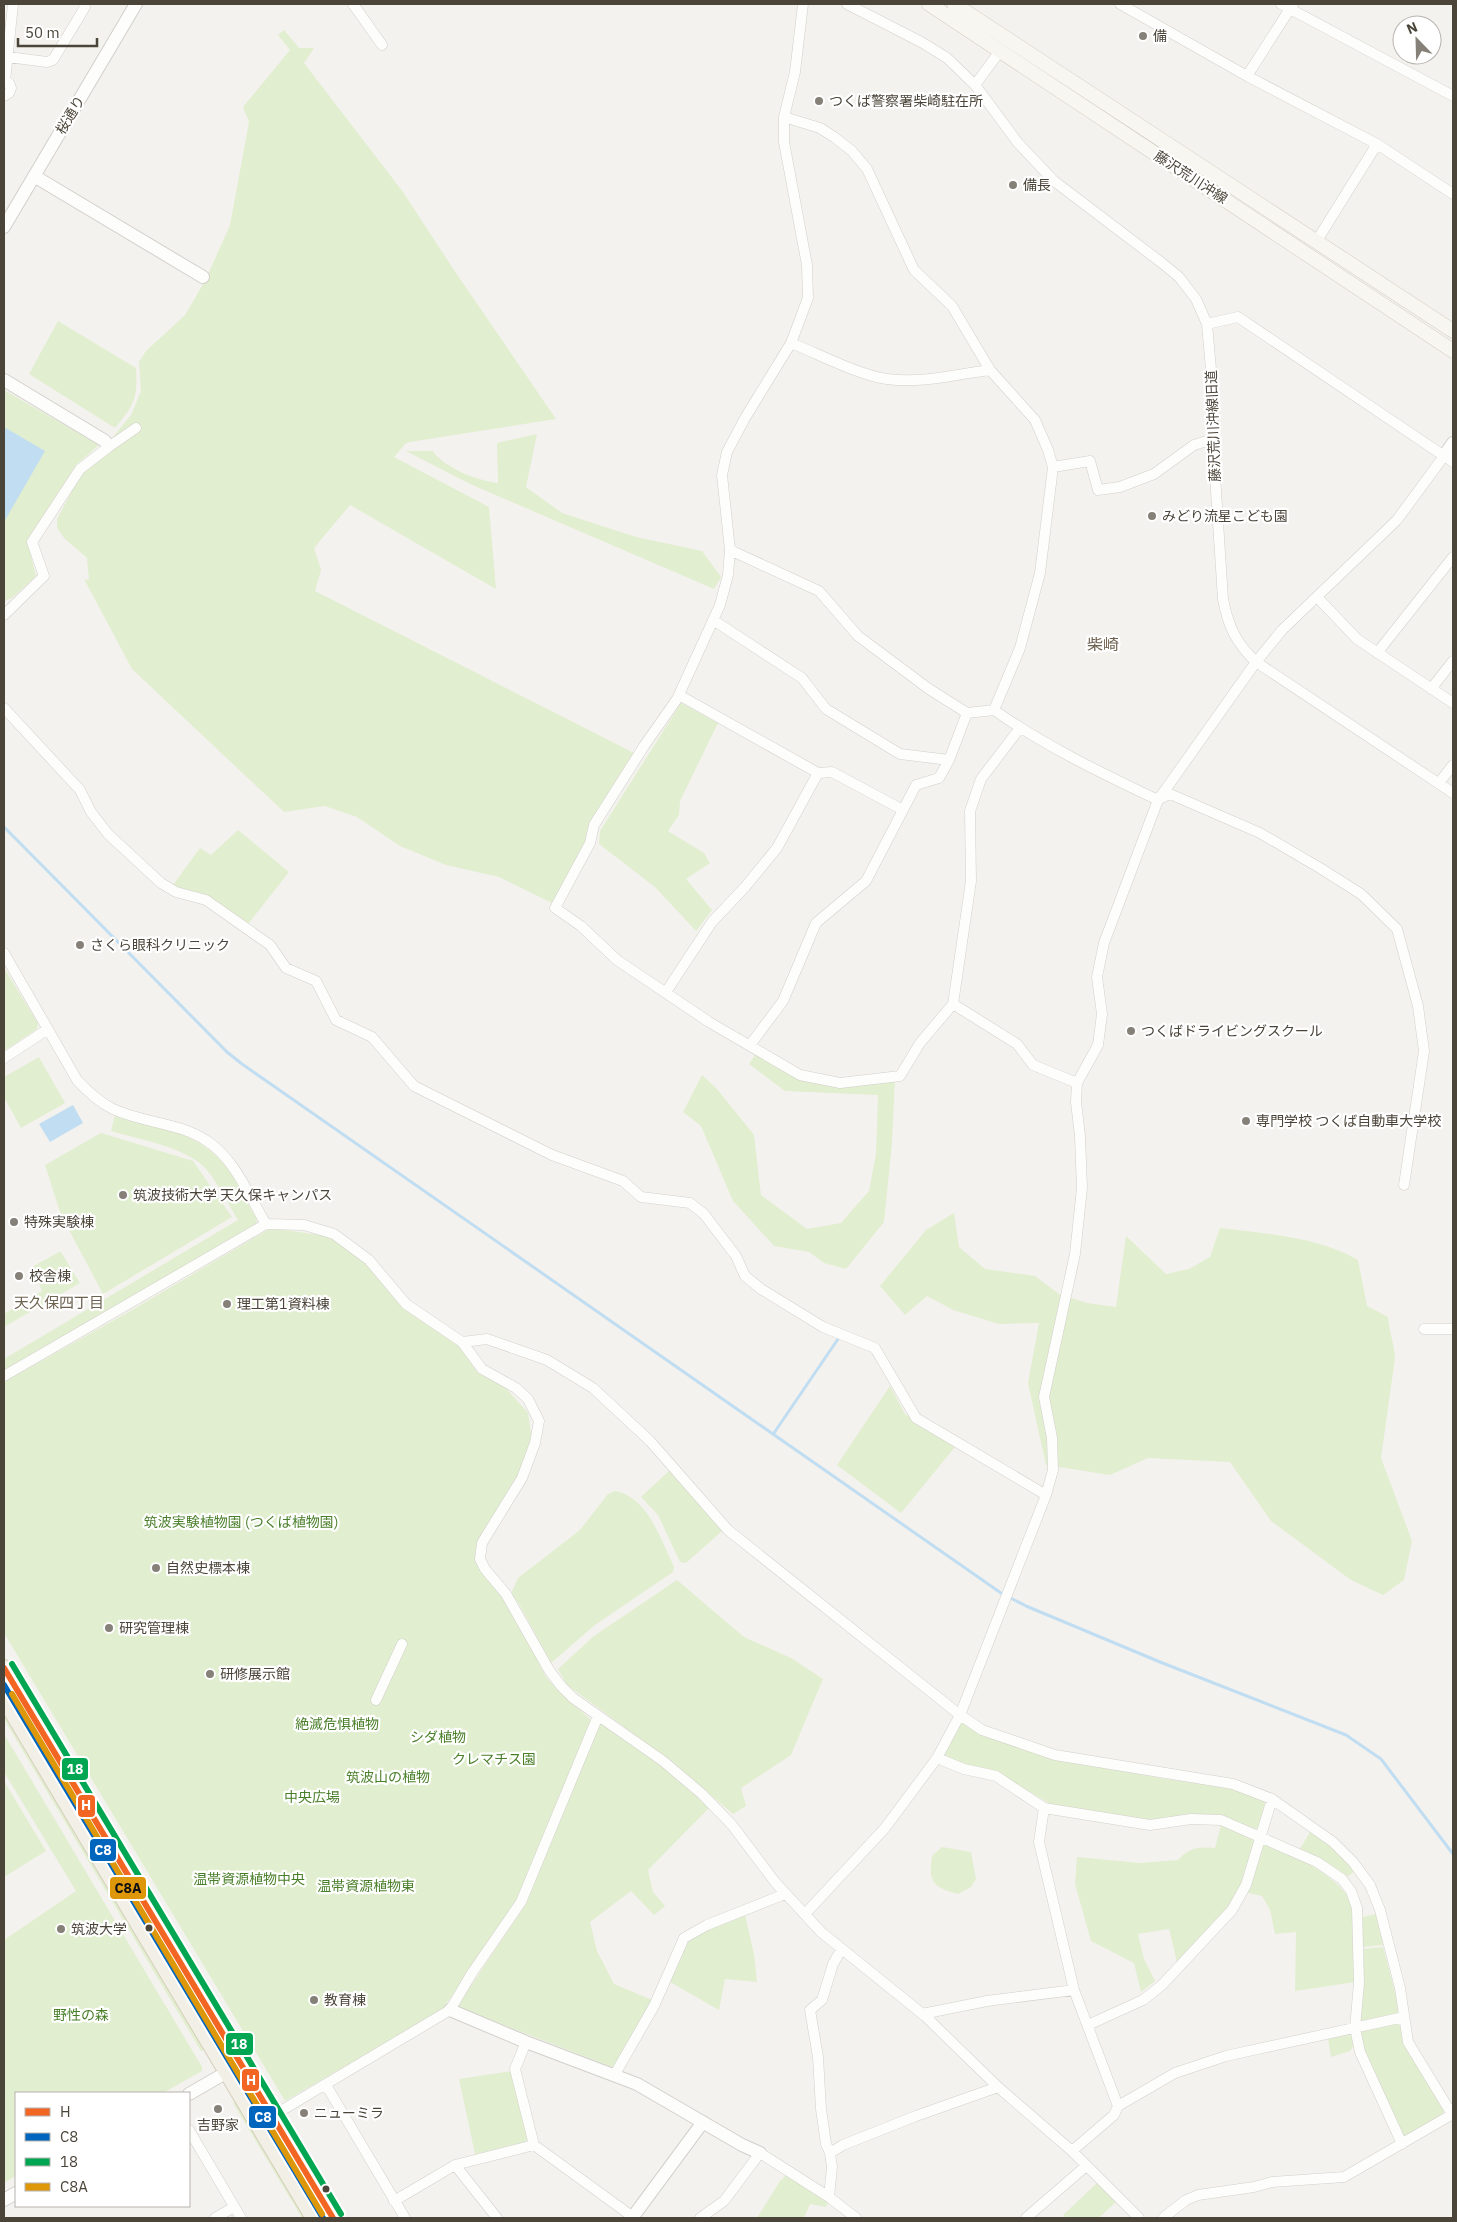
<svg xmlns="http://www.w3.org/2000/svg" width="1457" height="2222" viewBox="0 0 1457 2222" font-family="'IBM Plex Sans','Noto Sans JP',sans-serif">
  <rect width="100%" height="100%" fill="#f4f2ee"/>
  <path fill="#e1eecf" d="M284,30L299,48H314L304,63L403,192L454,270L556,419L416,441L406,443L394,457L489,507L496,589L350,505L314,548L321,570L315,591L634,753L591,822L587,830L585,844L554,904L499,877L446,865L400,846L357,817L325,806L284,812L132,669L84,579L89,580L87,558L64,538L57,528V519L78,480L131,415L141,391L139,362L146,351L185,315L206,279L230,225L249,122L243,107L290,50L278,35Z
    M58,321L136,368C138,399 134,405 115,428L29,374Z
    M4,390L99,445L76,465L28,544L36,576L12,598L4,601Z
    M537,434L526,487L562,513L636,537L702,551L721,577L714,589L470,484L406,451H433C444,468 479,481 498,483L497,443Z
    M681,703L718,723L680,801L679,815L668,831L704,853L710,863L686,879L712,910L696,931L655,887L599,844L600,831Z
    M238,830L289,872L248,924L173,885L200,848L211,855Z
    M4,968L38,1023L37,1029L4,1051Z
    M758,1051L818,1080L895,1077L892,1143L884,1222L846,1269L824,1263L809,1252L774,1246L733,1201L701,1126L683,1112L702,1075L717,1089L754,1135L761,1195L807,1229L841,1223L869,1191L876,1154L878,1095L785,1091L749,1064Z
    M39,1057L65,1103L21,1128L4,1097V1077Z
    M115,1115C150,1125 198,1132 223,1163C237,1179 246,1201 257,1220L256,1225L4,1370V1359L238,1220C228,1204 219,1185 207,1170C189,1148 138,1139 111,1131Z
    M101,1133L193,1161L232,1217L103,1294L61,1215L45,1165Z
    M954,1213L959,1247L985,1269L1035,1276L1059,1294L1087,1303L1116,1307L1126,1236L1166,1274L1189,1269L1210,1257L1220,1228C1266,1234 1316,1236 1358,1260L1367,1306L1388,1317C1389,1331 1394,1343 1395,1358L1381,1458L1412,1541L1404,1580L1383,1595L1351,1580L1271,1521L1230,1462L1148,1458L1110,1475L1046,1465L1028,1383L1039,1323L999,1324L953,1310L927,1296L905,1315L880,1286L926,1230Z
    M271,1228L327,1236L365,1262L402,1308L459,1345L478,1373L505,1387L528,1413L532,1440L521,1471L475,1558L510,1607L546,1677L556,1688L592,1721L516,1901L442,2010L285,2101L4,1633V1382L132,1310Z
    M59,1252H61L80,1283L4,1327V1314L42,1291L32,1267Z
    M890,1386L905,1414L955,1447L901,1513L837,1465Z
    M671,1469L721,1526V1532L686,1563L680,1562L658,1515L641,1497Z
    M615,1491C648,1497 661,1540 674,1567L673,1572L595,1625L551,1663L519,1604L511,1594L518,1578L580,1530L608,1494Z
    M677,1580L744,1637L791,1658L823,1679L791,1755L741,1788L746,1806L733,1814L669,1760L567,1685L558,1669L594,1636Z
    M22,1675L235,2032L231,2035L17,1677Z
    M4,1710L206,2049L201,2051L4,1719Z
    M962,1722L1049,1757L1165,1779L1234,1788L1263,1799L1265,1804L1258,1828L1254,1829L1222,1816L1145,1821L1052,1805L998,1773L947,1759L944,1752L959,1723Z
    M603,1724L660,1764L709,1808L648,1870L653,1892L665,1906L654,1915L631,1891L590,1922L597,1951L614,1984L652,2000L616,2064L612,2067L460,2008L458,2005L525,1905L599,1726Z
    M4,1734L202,2067V2071L163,2093H16V2176L4,2183V1940L76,1891L4,1772Z
    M4,1781L46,1851L4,1877Z
    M1221,1825L1253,1837L1255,1840L1242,1884L1226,1912L1177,1962L1169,1929L1138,1934L1144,1959L1155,1981L1141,1992L1134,1963L1091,1941L1075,1884L1077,1857L1140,1863L1178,1860C1190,1847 1199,1847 1215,1848Z
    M1311,1830L1325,1840L1355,1871L1347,1877L1339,1870L1300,1849Z
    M1264,1844C1297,1858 1332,1871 1352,1902L1355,1982L1295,1991L1296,1932L1275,1934L1270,1910L1262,1896L1248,1893Z
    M942,1847L971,1852L976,1879L971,1887L958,1894C933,1887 928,1882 932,1856Z
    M1376,1914L1383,1945L1363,1947V1917Z
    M745,1915L754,1954L757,1982L725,1979L719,2010L670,1982L686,1940L710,1926Z
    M1383,1947L1400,2011L1397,2015L1361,2023L1359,2019L1362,1997L1364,1949Z
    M1398,2022L1444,2110L1442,2115L1406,2137L1402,2135L1363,2049L1359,2034L1361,2030Z
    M1349,2035L1353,2036L1354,2045L1350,2051L1331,2057L1328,2039Z
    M511,2071L528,2137L525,2142L475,2154L459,2079Z
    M266,2085L346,2218H340L262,2087Z
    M237,2101L307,2218H302L233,2103Z
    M787,2174L828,2202L826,2207L810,2204L804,2218H757L780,2181Z
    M1097,2183L1116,2202L1099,2218H1067L1063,2215Z"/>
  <path fill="#c0ddf1" d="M4,427L45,451L4,522Z
    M73,1105L83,1123L50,1142L39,1124Z"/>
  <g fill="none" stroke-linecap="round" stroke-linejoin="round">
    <path stroke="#c0ddf1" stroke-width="3" d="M4,827L227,1052L242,1064L1001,1593L1026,1606L1160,1662L1346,1735L1381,1759L1453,1854
      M774,1433L838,1339"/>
    <defs>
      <path id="minor" d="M353,4L382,45
        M803,4L795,72L784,117V142L807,265L808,298L791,343L745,418L727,452L722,475L730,550L728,575L720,605L677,699L644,746L594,825L590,843L555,908L581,926L617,960L709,1022L800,1075L840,1083L900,1076L920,1043L953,1004L971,881L970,811L981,779L1020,728
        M847,4L923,43L947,58L975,85
        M1120,4L1247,76L1377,144L1453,194
        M1281,4L1453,96
        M1000,51L975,85L1018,143L1054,181L1162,263L1179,277L1196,299L1207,324L1212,381L1214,460L1223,599C1228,626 1236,643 1256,662L1453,793
        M8,57L47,62L53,60L85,7L84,4
        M1247,76L1293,4
        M4,81L9,83L11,88L9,93L4,96
        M5,81L13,4
        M784,117L820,128L834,137L852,151L867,169L914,270L952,306L990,370L1035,420L1048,450L1053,467L1040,573L1020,648L994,710
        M1316,242L1377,144
        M1207,324L1238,317L1453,462
        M791,343C819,354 858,375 887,379C922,384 956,374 990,370
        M110,446L136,428
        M1053,467L1090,461L1098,490L1120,487L1154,474L1194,445L1213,439
        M730,550L819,591L858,636L929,689L967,713
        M1318,598L1357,639L1453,703
        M4,615L44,576L32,542L80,469L110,446L105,441
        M713,620L802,678L826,709L900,754L949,760
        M1377,653L1453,557
        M1431,689L1453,661
        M679,695L818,773L832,772L903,810
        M4,708L80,790L91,812L108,834L161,883L176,892L206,900L270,945L286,968L316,981L336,1020L372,1037L414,1086L552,1155L623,1181L641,1197L690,1203L704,1214L736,1256L745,1276L761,1289L823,1327L875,1348L916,1418L1046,1495
        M1439,783L1453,765
        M1159,799L1170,794L1260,833L1320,868L1361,894L1397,929L1418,1006L1424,1051L1404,1185
        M4,953L77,1080C88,1092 99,1102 113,1109C143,1123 178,1122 207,1141C235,1159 249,1196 266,1224L304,1225L334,1234L369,1260L406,1304L462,1342L482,1369L516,1388L528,1399L539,1421L535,1443L522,1478L482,1543L480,1559L485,1569L506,1594L549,1670L561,1686L573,1698L663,1761L702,1794L732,1825L775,1882L821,1932L925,2016L998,2087L1072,2151L1139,2218
        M666,992L712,922L745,887L777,848L818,773
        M953,1004L1017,1044L1033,1065L1077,1083
        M750,1045L783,1001L816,923L866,881L916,785L939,778L949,760L967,713L994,710C1045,746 1101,773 1158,800
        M4,1058L48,1029
        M1424,1329H1453
        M462,1342L487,1339L547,1360L593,1388L650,1441L728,1530L960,1715L982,1730L1055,1755L1233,1784L1272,1799L1333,1842L1353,1862L1370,1885L1380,1910L1400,1988L1408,2042L1453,2116
        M4,1376L266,1224
        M376,1700L402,1644
        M937,1758L964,1769L996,1776L1044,1808L1150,1825L1191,1819L1221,1820L1317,1862L1342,1879L1351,1891L1357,1908L1359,1983L1355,2028L1360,2052L1402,2144
        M1044,1808L1039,1842L1074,1990L1118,2106L1114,2115L1072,2151
        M805,1914L885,1828L937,1758L960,1715L1046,1495L1053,1470L1052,1438L1044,1397L1075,1254L1082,1188L1080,1136L1076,1102L1077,1083L1098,1045L1102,1014L1097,977L1104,943L1158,800L1256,662L1282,630L1397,520L1444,456
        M922,2014L987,2001L1074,1990
        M1088,2025L1143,2000L1152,1993L1162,1985L1232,1910L1246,1885L1272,1799
        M526,2042L515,2069L534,2145L633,2217
        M615,2074L654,2006L684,1938L707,1925L785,1894
        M326,2085L405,2218
        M1118,2106L1175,2073L1226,2056L1404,2017
        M284,2109L450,2010L472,1973L521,1902L598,1716
        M189,2130L241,2218
        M830,2153L843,2145L916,2116L998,2087
        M455,2165L497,2218
        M829,2197L832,2167L830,2153L826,2144L821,2109L818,2057L810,2010L822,2000L833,1964L841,1950
        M394,2201L455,2165L534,2145
        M215,2218L234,2207
        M700,2218L724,2201L760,2153L829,2197L856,2218
        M1026,2218L1086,2166
        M1163,2218L1186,2200L1198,2195L1254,2187L1272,2182L1344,2177L1451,2115"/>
      <path id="tertiary" d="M34,176L203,277
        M4,227L136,4
        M4,380L105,441
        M1444,456L1453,443
        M450,2010L526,2042L637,2084L742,2145L760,2153
        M189,2094L234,2068
        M4,2200L16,2193
        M632,2218L703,2122"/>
      <path id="secondary" d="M929,4L1453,351
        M954,4L1453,331"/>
      <path id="primary" d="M4,1668L333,2218
        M4,1698L314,2218"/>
    </defs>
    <use href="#minor" stroke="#d2d0cb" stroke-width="11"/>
    <use href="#tertiary" stroke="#d2d0cb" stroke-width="14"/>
    <use href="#secondary" stroke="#d3cfc5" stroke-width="15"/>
    <use href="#primary" stroke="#d6cebb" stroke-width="18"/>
    <use href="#minor" stroke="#fdfdfc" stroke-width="10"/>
    <use href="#tertiary" stroke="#fdfdfc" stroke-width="12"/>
    <use href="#secondary" stroke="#f7f6f1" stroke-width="14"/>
    <use href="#primary" stroke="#f2efe6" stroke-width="16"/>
    <defs>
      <path id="bus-1" d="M4,1668L333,2218"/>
      <path id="bus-2" d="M4,1685L323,2218"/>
      <path id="bus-3" d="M12,1664L341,2214"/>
      <path id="bus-4" d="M12,1694L322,2214"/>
    </defs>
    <use href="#bus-1" stroke="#fff" stroke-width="10"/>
    <use href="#bus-2" stroke="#fff" stroke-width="10"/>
    <use href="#bus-3" stroke="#fff" stroke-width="10"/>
    <use href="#bus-4" stroke="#fff" stroke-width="10"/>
    <use href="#bus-1" stroke="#f26522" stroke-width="6"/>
    <use href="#bus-2" stroke="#0065bd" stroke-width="6"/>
    <use href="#bus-3" stroke="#00a651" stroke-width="6"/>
    <use href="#bus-4" stroke="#dd9709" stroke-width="6"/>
  </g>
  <g fill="#868178" stroke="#fff" stroke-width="2">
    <circle cx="1143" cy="36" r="5"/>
    <circle cx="819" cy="101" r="5"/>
    <circle cx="1013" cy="185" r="5"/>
    <circle cx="1152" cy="516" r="5"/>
    <circle cx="80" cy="945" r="5"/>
    <circle cx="1131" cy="1031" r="5"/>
    <circle cx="1246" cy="1121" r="5"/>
    <circle cx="123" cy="1195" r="5"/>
    <circle cx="14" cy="1222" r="5"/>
    <circle cx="19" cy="1276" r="5"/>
    <circle cx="227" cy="1304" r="5"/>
    <circle cx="156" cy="1568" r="5"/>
    <circle cx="109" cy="1628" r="5"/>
    <circle cx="210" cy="1674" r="5"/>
    <circle cx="61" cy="1929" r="5"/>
    <circle cx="314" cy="2000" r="5"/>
    <circle cx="218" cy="2109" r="5"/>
    <circle cx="304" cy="2113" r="5"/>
  </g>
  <g fill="#4b4439" stroke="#fff" stroke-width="2">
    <circle cx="149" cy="1928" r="4.5"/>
    <circle cx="326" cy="2189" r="4.5"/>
  </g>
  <g text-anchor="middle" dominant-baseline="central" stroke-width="4.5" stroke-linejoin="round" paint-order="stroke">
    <g font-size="14" fill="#4b4439" stroke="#fff" text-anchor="start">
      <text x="1153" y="36">備</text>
      <text x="829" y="101">つくば警察署柴崎駐在所</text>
      <text x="1023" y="185">備長</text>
      <text x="1162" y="516">みどり流星こども園</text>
      <text x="90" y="945">さくら眼科クリニック</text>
      <text x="1141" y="1031">つくばドライビングスクール</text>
      <text x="1256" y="1121">専門学校 つくば自動車大学校</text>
      <text x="133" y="1195">筑波技術大学 天久保キャンパス</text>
      <text x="24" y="1222">特殊実験棟</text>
      <text x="29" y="1276">校舎棟</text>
      <text x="237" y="1304">理工第1資料棟</text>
      <text x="166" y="1568">自然史標本棟</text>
      <text x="119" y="1628">研究管理棟</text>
      <text x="220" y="1674">研修展示館</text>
      <text x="71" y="1929">筑波大学</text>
      <text x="324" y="2000">教育棟</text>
      <text x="314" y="2113">ニューミラ</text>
      <text x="218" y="2125" text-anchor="middle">吉野家</text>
    </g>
    <g font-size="14" fill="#4b4439" stroke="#fff">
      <text transform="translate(70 115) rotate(-59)">桜通り</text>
      <text transform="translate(1191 177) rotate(33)">藤沢荒川沖線</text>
      <text transform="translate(1213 426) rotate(-92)">藤沢荒川沖線旧道</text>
    </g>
    <g font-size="14" fill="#4a7f2a" stroke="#fff">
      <text x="241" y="1522">筑波実験植物園 (つくば植物園)</text>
      <text x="337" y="1724">絶滅危惧植物</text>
      <text x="438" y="1737">シダ植物</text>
      <text x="494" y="1759">クレマチス園</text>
      <text x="388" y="1777">筑波山の植物</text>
      <text x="312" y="1797">中央広場</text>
      <text x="249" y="1879">温帯資源植物中央</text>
      <text x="366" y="1886">温帯資源植物東</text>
      <text x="81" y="2015">野性の森</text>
    </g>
    <g font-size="15" fill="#6e6250" stroke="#fff">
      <text x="59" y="1302">天久保四丁目</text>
    </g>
    <g font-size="16" fill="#6e6250" stroke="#fff">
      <text x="1103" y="644">柴崎</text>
    </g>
  </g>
  <g stroke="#fff" stroke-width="2">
    <rect x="61" y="1757" width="28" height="24" rx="5" fill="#00a651"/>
    <rect x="77" y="1794" width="19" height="24" rx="5" fill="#f26522"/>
    <rect x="89" y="1838" width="28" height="24" rx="5" fill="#0065bd"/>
    <rect x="109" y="1876" width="38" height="24" rx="5" fill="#dd9709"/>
    <rect x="225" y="2032" width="29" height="24" rx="5" fill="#00a651"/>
    <rect x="241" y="2068" width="19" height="24" rx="5" fill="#f26522"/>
    <rect x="248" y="2105" width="29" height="24" rx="5" fill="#0065bd"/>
  </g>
  <g font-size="14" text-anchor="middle" font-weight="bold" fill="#fff">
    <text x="75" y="1774">18</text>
    <text x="86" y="1810">H</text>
    <text x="103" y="1855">C8</text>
    <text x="239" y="2049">18</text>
    <text x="251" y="2085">H</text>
    <text x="263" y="2122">C8</text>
  </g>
  <g font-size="14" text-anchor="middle" font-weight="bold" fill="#111">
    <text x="128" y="1893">C8A</text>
  </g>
  <rect width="1457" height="2222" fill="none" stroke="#4b4439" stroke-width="10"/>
  <rect x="15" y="2092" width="175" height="115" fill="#ffffff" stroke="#b7b4b0"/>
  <rect x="25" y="2108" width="25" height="8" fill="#f26522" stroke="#b7b4b0"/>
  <text x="60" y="2117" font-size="15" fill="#4b4439">H</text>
  <rect x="25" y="2133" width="25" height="8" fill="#0065bd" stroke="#b7b4b0"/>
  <text x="60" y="2142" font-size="15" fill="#4b4439">C8</text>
  <rect x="25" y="2158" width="25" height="8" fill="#00a651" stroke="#b7b4b0"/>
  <text x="60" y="2167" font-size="15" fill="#4b4439">18</text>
  <rect x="25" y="2183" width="25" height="8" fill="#dd9709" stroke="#b7b4b0"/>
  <text x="60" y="2192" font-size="15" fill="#4b4439">C8A</text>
  <g transform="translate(1417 40) rotate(337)"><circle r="24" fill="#ffffff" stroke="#b7b4b0"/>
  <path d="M0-4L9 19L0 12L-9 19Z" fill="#868178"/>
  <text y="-8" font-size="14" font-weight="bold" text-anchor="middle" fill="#4b4439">N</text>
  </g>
  <path d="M18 38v8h79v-8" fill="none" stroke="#4b4439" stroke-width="2.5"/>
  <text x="25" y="38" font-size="15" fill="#4b4439" stroke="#ffffff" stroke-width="4" paint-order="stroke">50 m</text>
</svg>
